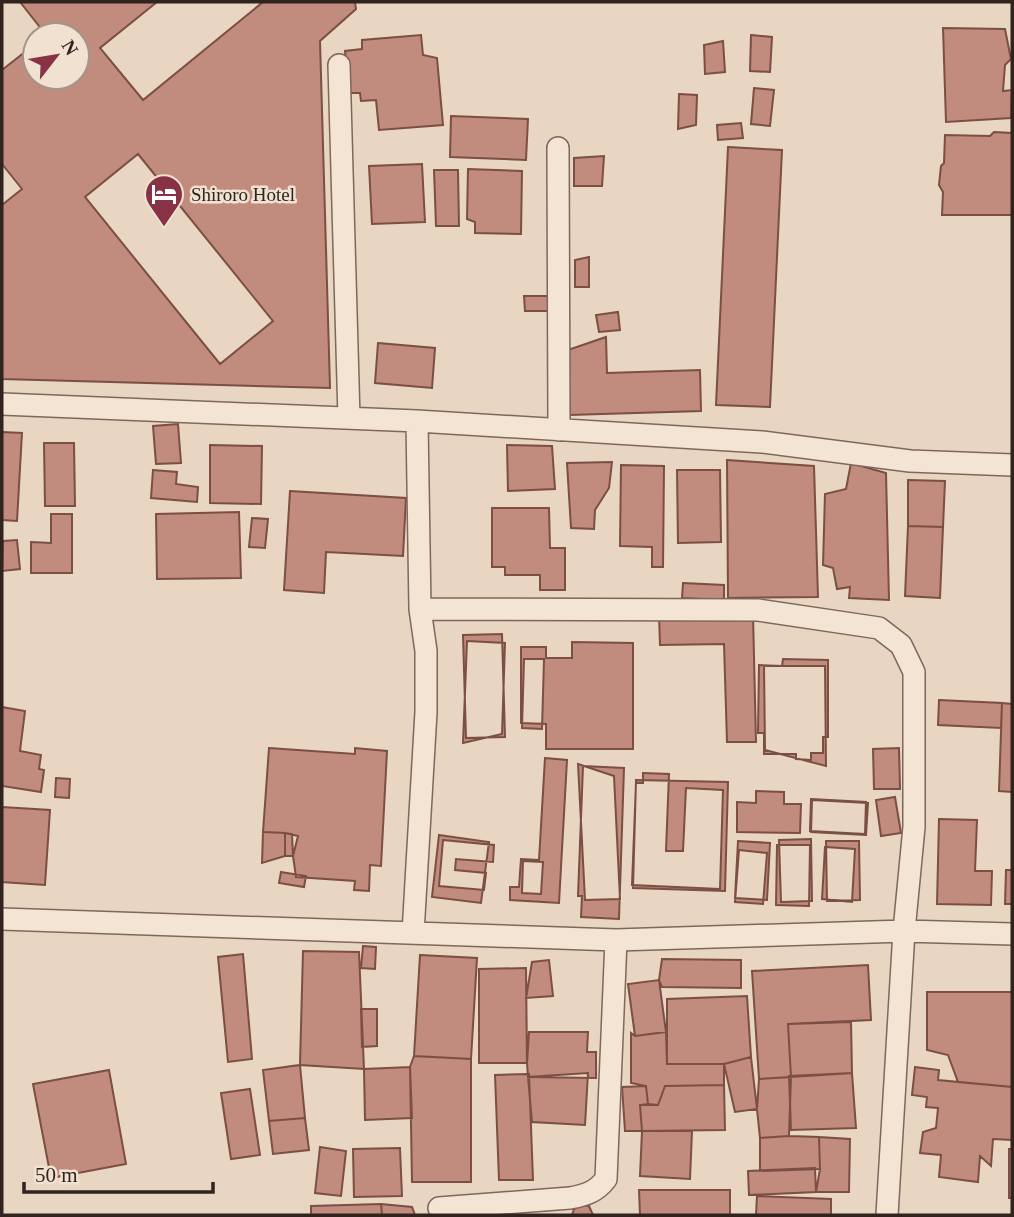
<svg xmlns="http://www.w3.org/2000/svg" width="1014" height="1217" viewBox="0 0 1014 1217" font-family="'Times New Roman',serif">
  <rect width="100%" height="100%" fill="#e8d5c2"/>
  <path fill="#c18b7d" stroke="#7b4f44" stroke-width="2" fill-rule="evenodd" d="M2,2H20L46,35H35V44L2,70Z
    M2,2H355L356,9L320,41L330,388L2,379ZM35,35H77V77H35Z
    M157,2H263L143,100L100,48Z
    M943,28L1005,29L1011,59L1005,65L1003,91L1012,90L1011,118L946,122Z
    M421,35L423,55L437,58L443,125L379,130L376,100L361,101L360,93H349L345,51L362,49V40Z
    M751,35L772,37L770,72L750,71Z
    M723,41L725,72L705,74L704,45Z
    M754,88L774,90L770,126L751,124Z
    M679,94L697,95L696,125L678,129Z
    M451,116L528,119L526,160L450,157Z
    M741,123L743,138L718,140L717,125Z
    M994,132L1012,133V215H942L943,192L939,185L941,166L944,163L945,135L990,136Z
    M728,147L782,150L770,407L716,405Z
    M138,154L273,321L220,364L85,197Z
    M604,156L602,186H574V158Z
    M2,164L22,189L2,205Z
    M422,164L425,222L372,224L369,166Z
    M468,169L522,171L521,234L475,233V222L467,219Z
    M434,170H458L459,226H436Z
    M589,257V287H575V260Z
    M524,296H548V311H525Z
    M618,312L620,330L599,332L596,315Z
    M606,337L607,373L700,370L701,411L570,415L568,350Z
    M378,343L435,348L432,388L375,383Z
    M178,424L181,463L156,464L153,426Z
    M2,432L22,433L17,521L2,520Z
    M44,443H74L75,506H45Z
    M210,445L262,446L261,504L210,503Z
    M507,445L552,446L555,489L508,491Z
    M727,460L814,466L818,597L728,598Z
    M612,462L609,488L595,510L594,529L571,528L567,463Z
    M851,463L886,473L889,600L849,598L850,587L837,589L833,568L823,565L825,494L846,489Z
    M621,465L664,466L663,567H652V547L620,546Z
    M153,470L177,472L176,484L198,487L197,502L151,498Z
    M677,470H720L721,542L678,543Z
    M908,480L945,481L943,527L908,526Z
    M290,491L406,498L403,556L326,552L324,593L284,590Z
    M492,508H549L550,548H565V590H540V575H505V567H492Z
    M239,512L241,578L157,579L156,514Z
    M51,514H72V573H31V542L51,543Z
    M252,518L268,519L265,548L249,547Z
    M908,526L943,527L940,598L905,596Z
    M17,540L20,569L2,571L3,541Z
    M683,583L724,585V600L682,598Z
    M753,614L756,742H727L724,644L660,645L659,615Z
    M502,634L505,737L466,738L463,635Z
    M467,641L505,643L502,734L463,743Z
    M572,642L633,643V749H546V724L521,723V647H546V658H572Z
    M524,659H544L542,729L522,728Z
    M783,659L828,660V737H823V753H811V760L796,759V754H764V733H758L759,665L782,666Z
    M764,666H825L826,766L765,750Z
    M939,700L1002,703L1001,728L938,725Z
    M1002,703L1012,704V792L999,791Z
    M2,707L25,711L20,751L41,755L39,769L44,770L41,792L2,786Z
    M269,748L355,754V748L387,751L381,866L370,865L369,891L354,890L355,881L296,877L293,856L298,836L285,833L263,832Z
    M899,748L900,789H874L873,749Z
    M545,758L567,760L559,903L510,900V887H519L521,859L539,860Z
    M578,764L614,776L620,899L585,900Z
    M583,766L624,768L619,919L581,917L582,896H578Z
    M643,773L669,774L666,851H683L686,788L723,790L720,889L632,885L636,783H643Z
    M56,778L70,779L69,798L55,797Z
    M636,780L728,782L725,891L633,888Z
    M756,791L784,792V804H801L800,833L737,832V802L756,803Z
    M895,797L901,833L881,836L876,800Z
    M811,799L866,802L865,834L810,831Z
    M812,800L868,803L866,835L811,832Z
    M2,807L50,810L45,885L2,882Z
    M939,819L977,820L975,871H992L991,905L937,904Z
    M263,832L285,833V856L262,863Z
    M285,833L292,834L293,856H285Z
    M439,835L489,842L481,903L432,897Z
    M811,839L812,901L781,902L779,840Z
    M443,840L494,845L493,862L456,859L455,870L486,873L484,890L439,886Z
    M738,841L770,843L767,900L735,898Z
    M826,841H859L860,900L827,901Z
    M777,845H810L809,906L776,905Z
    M825,847L855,849L852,902L822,899Z
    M739,850L767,853L763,904L735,902Z
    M523,861L543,862L541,894L522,893Z
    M1006,870H1012V904H1005Z
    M281,872L306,876L304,887L279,883Z
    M363,946L376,947L375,969L361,968Z
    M303,951L359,952L364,1069L300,1065Z
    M243,954L252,1059L228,1062L218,957Z
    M420,955L477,958L471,1059L414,1056Z
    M662,959L741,960V988L662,987L659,980Z
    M549,960L553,996L526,998L532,962Z
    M868,965L871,1020L788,1024L791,1077L759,1079L752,971Z
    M526,968L527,1063H479V969Z
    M659,980L666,1032L635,1036L628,984Z
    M927,992H1012V1087L958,1082L948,1055L927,1050Z
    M747,996L751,1057L724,1064H667V999Z
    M361,1009H377V1046L362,1047Z
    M851,1022L852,1073L791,1077L788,1024Z
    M529,1032H588L587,1052H596V1078L528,1077L527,1063Z
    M666,1032L667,1064H724V1085L665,1086L658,1105L648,1104L646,1086L631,1083V1033L635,1036Z
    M414,1056L471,1059V1182H412L410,1067Z
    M751,1057L757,1109L735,1112L724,1064Z
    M300,1065L305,1118L269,1121L263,1070Z
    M410,1067L412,1118L365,1120L364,1069Z
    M915,1067L939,1070L938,1080L1012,1087V1140L993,1139L991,1166L980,1156L978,1182L939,1177L941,1155L920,1153L923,1132L936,1128L938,1108L926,1107L927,1097L912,1095Z
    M109,1070L126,1164L51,1178L33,1084Z
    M588,1073L585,1125L532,1122L528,1077Z
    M852,1073L856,1128L791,1130L789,1076Z
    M529,1074L533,1180H499L495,1075Z
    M791,1077L789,1136L760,1138L757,1109L759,1079Z
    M724,1085L725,1130L642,1131L640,1105H658L665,1086Z
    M646,1086L648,1104L640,1105L642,1131H625L622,1087Z
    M250,1089L260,1155L231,1159L221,1093Z
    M305,1118L309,1150L273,1154L269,1121Z
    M642,1131H692L690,1179L640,1176Z
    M789,1136L819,1137L820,1169L760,1171V1138Z
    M819,1137L850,1139L849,1192H816L820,1169Z
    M320,1147L346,1151L341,1196L315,1193Z
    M400,1148L402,1196L354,1197L353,1149Z
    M1009,1149H1012V1198H1009Z
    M815,1168L816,1192L749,1195L748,1171Z
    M639,1190H730V1215H640Z
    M757,1196L831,1199V1215H756Z
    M381,1204L412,1207L415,1215H382Z
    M381,1204L382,1215H311V1206Z
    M582,1205L589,1206L593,1215H572L574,1209Z"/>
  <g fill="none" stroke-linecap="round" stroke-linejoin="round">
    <defs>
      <path id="minor" d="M339,65L349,418
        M558,148L559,430
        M2,404L417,421L762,442L910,461L1012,465
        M420,609L758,610L879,628L901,645L914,672V827L904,931L887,1215
        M2,919L616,940L904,931L1012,934
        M413,933L426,712V651L420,609L417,421
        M439,1208L570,1198C586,1195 596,1192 606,1179L616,940"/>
    </defs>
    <use href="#minor" stroke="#7f675c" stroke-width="24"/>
    <use href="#minor" stroke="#f4e4d4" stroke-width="21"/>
  </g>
  <defs>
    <symbol id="hotel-pin" viewBox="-11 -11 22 30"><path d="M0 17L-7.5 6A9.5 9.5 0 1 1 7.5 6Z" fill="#873345" stroke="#f0e1d1"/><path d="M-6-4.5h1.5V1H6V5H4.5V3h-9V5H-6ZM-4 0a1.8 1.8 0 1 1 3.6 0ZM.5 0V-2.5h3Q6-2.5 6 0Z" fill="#fff"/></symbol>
  </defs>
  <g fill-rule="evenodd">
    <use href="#hotel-pin" x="142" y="172" width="44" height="60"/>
  </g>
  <g text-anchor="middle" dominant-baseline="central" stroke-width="5" stroke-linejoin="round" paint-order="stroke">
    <g font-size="19" fill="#31231e" stroke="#f0e1d1" text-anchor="start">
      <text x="191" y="194">Shiroro Hotel</text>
    </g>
  </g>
  <rect width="1014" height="1217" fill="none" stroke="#31231e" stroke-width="7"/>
  <g transform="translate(56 56) rotate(59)"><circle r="33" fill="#f0e1d1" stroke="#a49589" stroke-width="2"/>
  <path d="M0-5L12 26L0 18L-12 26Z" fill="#873345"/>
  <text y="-10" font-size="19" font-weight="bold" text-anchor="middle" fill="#31231e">N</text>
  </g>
  <path d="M24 1182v10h189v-10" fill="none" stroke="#31231e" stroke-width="3.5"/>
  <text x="35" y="1182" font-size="21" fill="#31231e" stroke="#f0e1d1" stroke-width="5" paint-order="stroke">50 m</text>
</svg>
